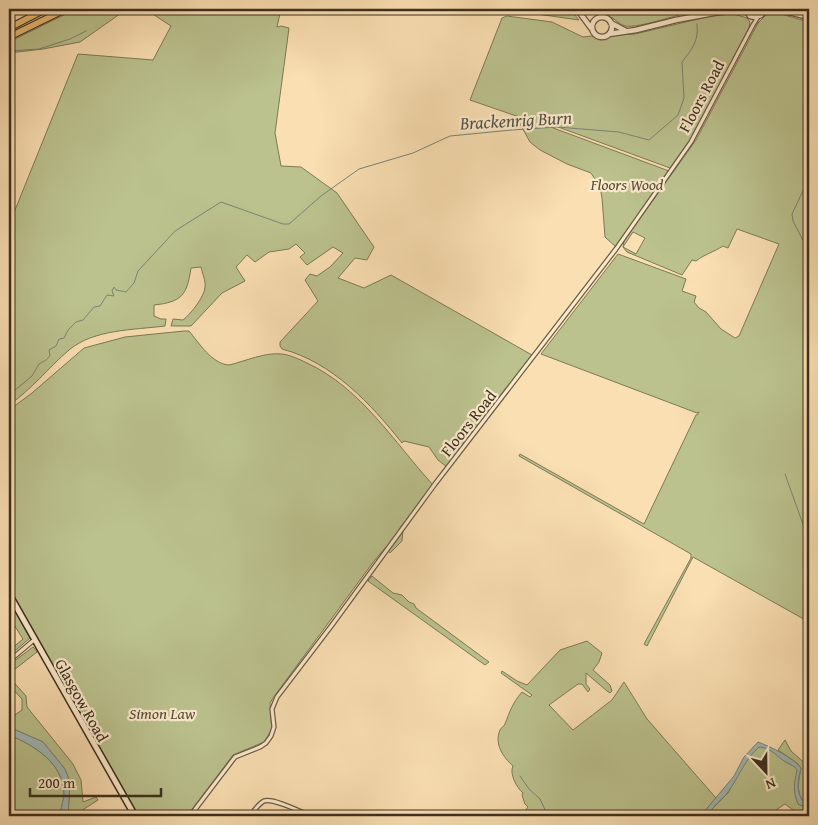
<svg xmlns="http://www.w3.org/2000/svg" width="818" height="825" viewBox="0 0 818 825" font-family="'Gentium Book Plus',serif">
  <rect width="100%" height="100%" fill="#fadfb2"/>
  <filter id="stains"><feTurbulence type="fractalNoise" baseFrequency=".004" numOctaves="4"/><feColorMatrix values="0 0 0 0 .2 0 0 0 0 .09 0 0 0 0 .02 0 0 0 .5 -.17"/></filter>
  <radialGradient id="worn" r=".72"><stop offset=".6" stop-color="#630" stop-opacity="0"/><stop offset="1" stop-color="#630" stop-opacity=".3"/></radialGradient>
  <path fill="#bbc28e" stroke="#7c7956" fill-rule="evenodd" d="M76,9H127L80,42L43,49L9,53V42Z
    M145,9H281L277,27L281,26L289,28L275,133L281,166L301,167L337,193L374,247L367,260L355,258L338,278L364,288L391,275L532,355L447,467L438,460L429,447L404,441L402,443C371,404 332,362 282,349L280,346V342L318,301L305,280L310,274L317,276L330,267L343,253L333,247L307,265L300,257L305,253L296,244L289,249L269,252L255,262L247,255L236,267L245,281L222,293L191,326H171L173,319L183,320C190,315 205,296 205,287C206,281 202,273 201,267L191,268C187,295 182,302 154,305V316L161,319H166L165,326C134,330 94,329 69,350C48,368 31,390 9,405V214L13,215L78,54L153,60L171,26Z
    M502,9H570L579,20Z
    M584,9H701C686,12 638,29 625,26C618,24 613,16 605,15C597,13 589,16 584,9Z
    M774,12L809,22V622L693,557L647,646L644,644L691,558V554L519,456L520,454L644,524L696,415H697L699,412L697,413L541,354L618,254L686,279L682,291L696,296L694,302L699,308L706,312L721,329L735,338L739,336L779,244L737,229L728,248L723,246C714,252 705,254 696,261L692,260L682,275L627,252L623,247L624,241L696,140L758,23L768,13ZM633,232L645,238L636,254L623,247Z
    M734,14L747,18L750,22L749,28L694,134L670,168L550,124L548,126L669,171L616,247L605,237L602,198L600,187L591,173L567,164L540,150L530,142L519,122L522,118L470,100L502,18L507,16L552,22L583,37L592,36L601,40L613,35L635,34L711,16Z
    M184,331H189C199,343 212,364 229,365C246,361 265,352 282,354C290,355 299,359 307,363C361,388 394,442 433,485L400,528L403,530L402,541L390,553L386,547L374,561L273,698L270,703L272,729L264,742L233,755L187,816H139L9,588V410L32,393L84,348L125,337Z
    M372,576L393,593L402,595L409,602L414,604L416,608L489,662L485,665L368,581Z
    M9,600L30,638L9,656V651L23,639L9,617Z
    M587,641L602,653L599,662L593,670L610,685L612,691L610,693L607,691L586,673V684L590,689L588,692L582,684H578L549,705L573,730L612,700L624,682L647,719L716,798L704,812L706,816H521L528,807L525,804L522,795L523,793C517,788 509,774 513,766C503,757 494,744 500,730C501,728 504,726 505,724C510,711 512,704 522,692L530,697L532,695L501,673L502,671L517,681L527,685L560,650Z
    M33,647L37,652L10,673L9,677L26,696L27,707L73,764L81,780L83,802L96,797L98,800L81,811L82,816H68L70,782L65,769L43,742L9,727V719L22,710V699L9,685V665Z
    M9,735C34,745 63,763 64,793C64,801 60,808 61,816H9Z
    M785,740L791,751L809,767V798L806,800H802C796,790 799,779 801,768L797,763L778,750Z
    M757,747C768,746 775,754 783,760C788,764 794,765 798,770C794,785 793,789 798,804L803,806L809,802V816H801L785,804L767,816H710L712,809L728,793L742,767Z"/>
  <path fill="#a1bab5" stroke="#798379" d="M9,727L43,742L65,769L70,782L68,816H61C60,808 64,801 64,793C63,763 34,745 9,735Z
    M758,742C771,747 792,757 801,768C798,779 796,790 802,800H806L809,798V802L803,806L798,804C793,790 794,785 797,770C794,765 789,764 784,761C775,754 770,748 759,747C745,759 739,777 728,792C723,800 710,806 710,816H706L704,812L734,776L744,757Z"/>
  <g fill="none" stroke-linecap="round" stroke-linejoin="round">
    <path stroke="#798379" stroke-width="1" d="M9,51L39,49L70,39L86,31
      M809,178L792,214L793,221L809,252
      M9,395L32,376L39,364L46,360L50,356L49,350L56,346L59,339L64,338L68,330L76,322L83,320L94,307L100,306L107,295L114,296L112,291L114,287L116,290L126,292L134,283L138,271L175,231L221,202L283,224H289L321,196L359,169L413,153L450,136L512,130L557,127L619,132L649,140L678,115L684,98L682,62C692,49 699,41 697,24
      M785,474L809,541
      M520,776L529,789L540,799L548,816"/>
    <defs>
      <path id="minor" d="M9,661L34,640
        M190,816L235,757L260,747L266,743L271,736L274,727L272,709L277,697L332,625L435,484L616,249L691,142L753,25L758,17
        M250,816C254,811 258,804 264,801C274,798 301,812 311,816"/>
      <path id="tertiary" d="M577,9L591,28
        M745,9L750,16L755,17L761,15L765,9
        M777,9L809,17
        M592 27a10 10 0 1 1 20 0a10 10 0 1 1-20 0Z
        M611,23L626,31
        M609,34L636,30L676,20L735,9"/>
      <path id="secondary" d="M9,594L135,816"/>
      <path id="trunk" d="M9,28L46,9
        M9,37L66,9"/>
    </defs>
    <use href="#minor" stroke="#6c5c44" stroke-width="5.5"/>
    <use href="#tertiary" stroke="#6c5c44" stroke-width="7"/>
    <use href="#secondary" stroke="#3c301f" stroke-width="8"/>
    <use href="#trunk" stroke="#3c301f" stroke-width="8"/>
    <use href="#minor" stroke="#fceacd" stroke-width="3"/>
    <use href="#tertiary" stroke="#fceacd" stroke-width="4.5"/>
    <use href="#secondary" stroke="#fceacd" stroke-width="5"/>
    <use href="#trunk" stroke="#edc079" stroke-width="5.5"/>
  </g>
  <g text-anchor="middle" dominant-baseline="central" stroke-width="4.5" stroke-linejoin="round" paint-order="stroke">
    <g font-size="16" fill="#3c301f" stroke="#fceacd">
      <text transform="translate(701 96) rotate(-62)">Floors Road</text>
      <text transform="translate(468 423) rotate(-52)">Floors Road</text>
      <text transform="translate(82 700) rotate(61)">Glasgow Road</text>
    </g>
    <g font-size="16" font-style="italic" fill="#554d35" stroke="#fceacd">
      <text x="627" y="184">Floors Wood</text>
      <text x="162" y="713">Simon Law</text>
    </g>
    <g font-size="18" font-style="italic" fill="#555244" stroke="#fceacd">
      <text transform="translate(516 120) rotate(-3)">Brackenrig Burn</text>
    </g>
  </g>
  <rect width="818" height="825" fill="none" stroke="#fadfb2" stroke-width="30"/>
  <rect x="10" y="10" width="798" height="805" fill="none" stroke="#3c301f" stroke-width="2.5"/>
  <rect x="15" y="15" width="788" height="795" fill="none" stroke="#3c301f"/>
  <g transform="translate(766 772) rotate(158)" stroke="#fceacd" stroke-width="4" paint-order="stroke">
  <path d="M0-4L9 19L0 12L-9 19Z" fill="#3c301f"/>
  <text y="-8" font-size="14" font-weight="bold" text-anchor="middle" fill="#3c301f">N</text>
  </g>
  <path d="M30 788v8h131v-8" fill="none" stroke="#3c301f" stroke-width="2.5"/>
  <text x="38" y="788" font-size="15" fill="#3c301f" stroke="#fceacd" stroke-width="4" paint-order="stroke">200 m</text>
  <rect width="100%" height="100%" filter="url(#stains)"/>
  <rect width="100%" height="100%" fill="url(#worn)"/>
</svg>
